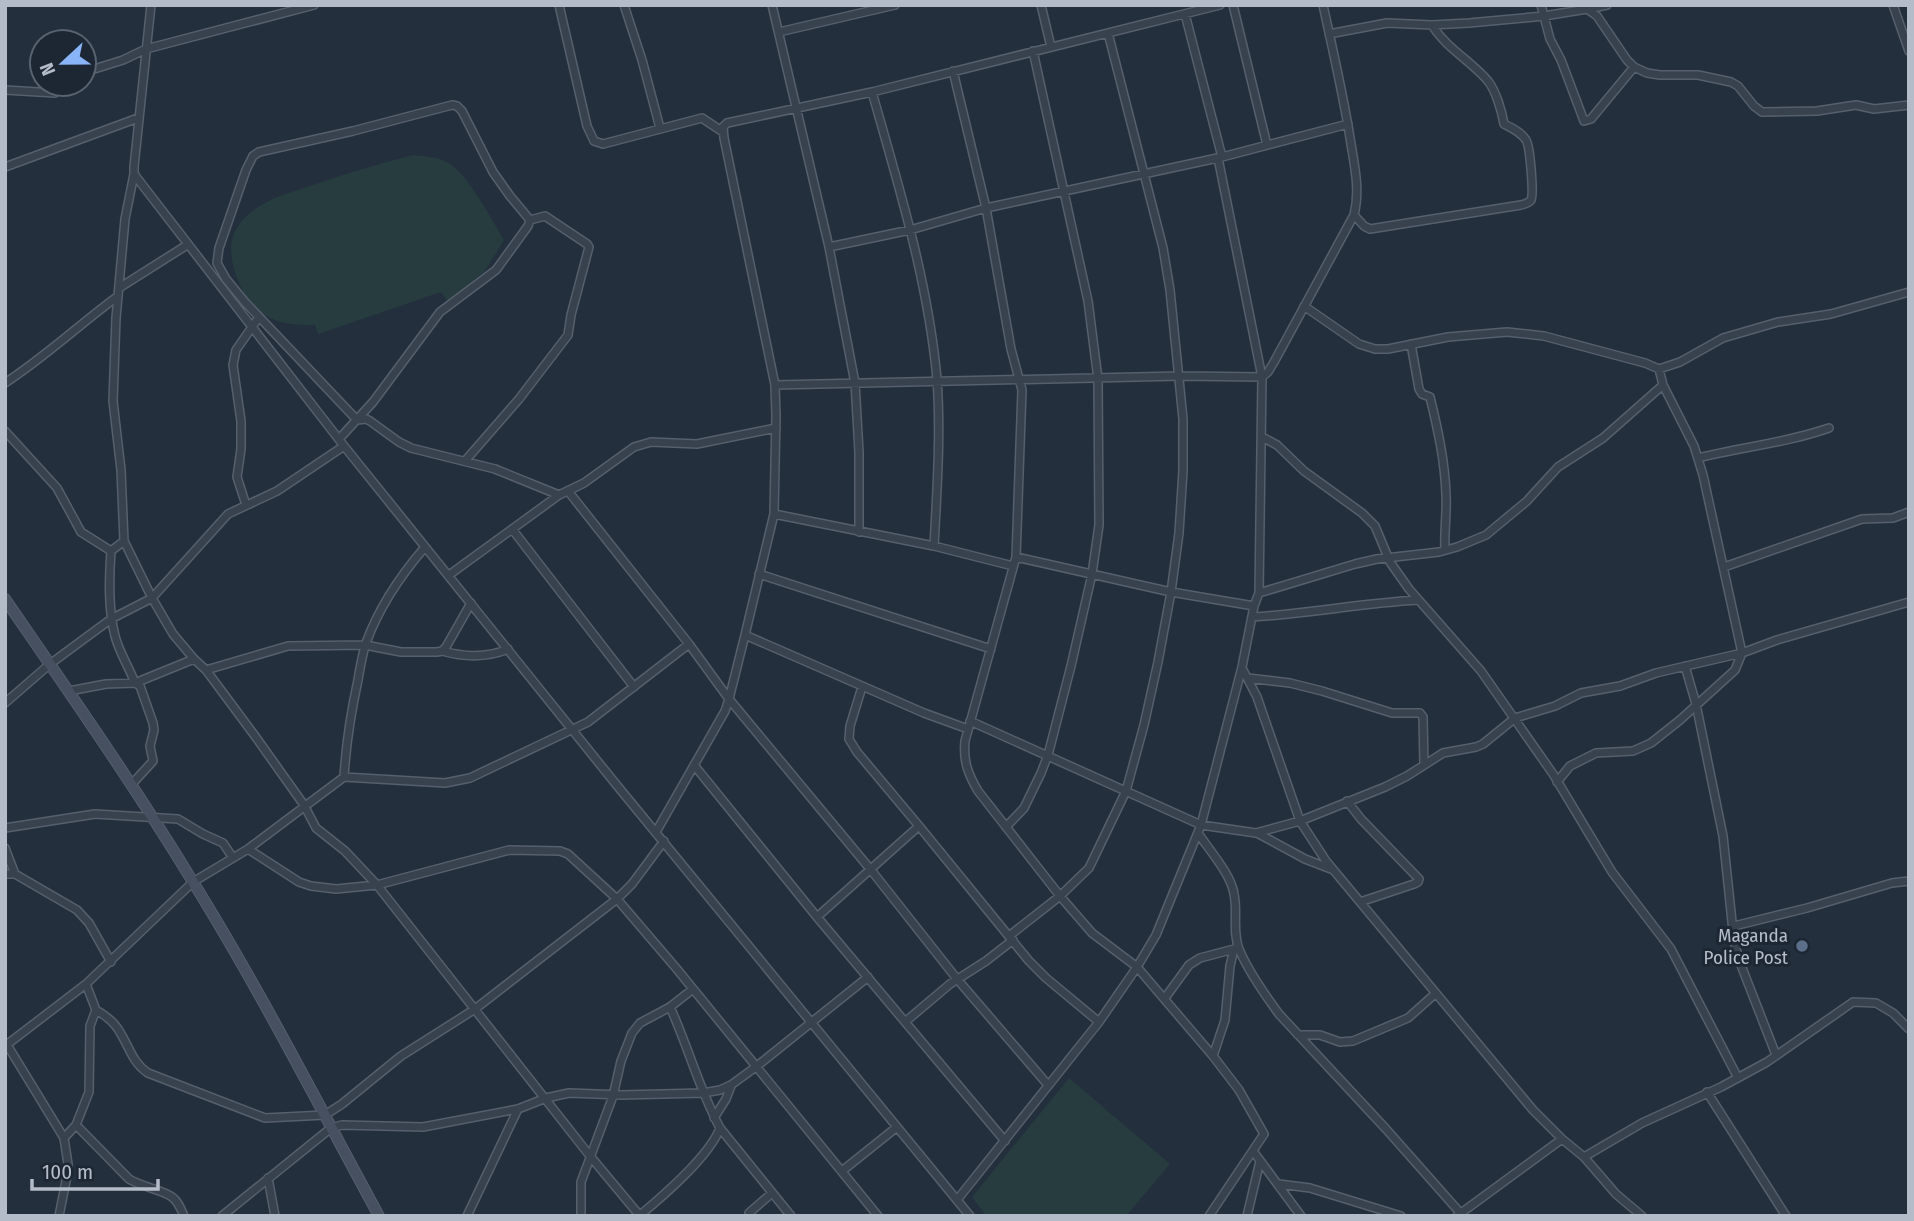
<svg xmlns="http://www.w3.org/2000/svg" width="1914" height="1221" viewBox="0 0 1914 1221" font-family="'Fira Sans Condensed',sans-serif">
  <rect width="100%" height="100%" fill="#242f3e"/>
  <path fill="#263c3f" d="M413,155C424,156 435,157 445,161C466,170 492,220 504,240L485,271L448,302L441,292L318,334L315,325C286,326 261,321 245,295C235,277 224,248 237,228C244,216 256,207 269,201C282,194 296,191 310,186C344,174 378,164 413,155Z
    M1069,1078L1170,1164L1126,1216H986L972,1197Z"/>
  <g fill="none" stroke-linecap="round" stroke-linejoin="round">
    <defs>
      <path id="street" d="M151,5L134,167V173L137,178L344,446L615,783L970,1216
        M559,5L587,126L594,141L603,144L702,118L723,132
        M624,5L642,60L660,128
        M772,5L829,247L855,383L859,452V532
        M1041,5L1051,47
        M1233,5L1267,145
        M1541,5L1550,39L1561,60L1584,121L1591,119L1634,67
        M1893,5L1909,51
        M1588,9L1607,5
        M1185,14L1222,157
        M779,32L895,5
        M1329,34L1387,23L1432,25L1469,23L1544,16L1587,9L1597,16L1627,60L1634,67L1647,73L1660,75H1698L1731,82L1738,86L1754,106L1762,112L1817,111L1856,105L1874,109L1909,105
        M953,71L986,208L1011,349L1022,390L1016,557L965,741C963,761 968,774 978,791L1060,896L1092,933L1137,967L1213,1056L1239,1090L1264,1134L1209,1216
        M84,75L91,70L123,60L146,49L314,5
        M5,90L55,93L70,84
        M872,92C899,187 928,281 937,379C941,434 937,490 934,546
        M5,167L138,118
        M1354,215L1364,226L1370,229L1521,205C1525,204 1529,203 1531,200C1534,194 1530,146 1526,140C1521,132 1512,128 1504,124C1502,112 1496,91 1488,81C1471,61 1446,48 1432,25
        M530,220L510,196L493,172L462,111L457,106L452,105L353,131L259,152L253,156L246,170L219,248L217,263L226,279L244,301L357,420L366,419L370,421L399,442L411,448L495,469L559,495
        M829,247L910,230L986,208L1222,157L1348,124
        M119,288L187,245
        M1304,306L1359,344L1375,349H1388L1448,337L1507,332L1544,336L1645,363L1659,369L1680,362L1723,338L1778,322L1831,314L1909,292
        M1411,344L1419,389L1422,394L1430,397C1438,430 1445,462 1446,495C1447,513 1444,531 1445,550
        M1659,369L1663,385L1694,446L1703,475L1742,653L1777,640L1909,602
        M5,383C45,357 80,324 118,296
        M775,385L1180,376L1262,377L1218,158
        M5,431L57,488L81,532L111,551
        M1262,437L1277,445L1304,471L1362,513L1375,526L1390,562L1409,589L1481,671L1553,774L1612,872L1671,949L1738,1078
        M339,439L373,402L440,312L496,270L528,226L530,220L545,216L587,244L589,247L571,315L568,335L519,399L465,461
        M1698,458C1742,447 1786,443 1829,428
        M568,491L689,644L729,699L871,870L957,979L1048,1085
        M246,505L237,477L241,449V421L233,365L236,350L259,317
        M774,514L934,546L1013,566
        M512,529L634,687
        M124,541L152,598L173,634L194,659L206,670L255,736L304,805L316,828L345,851L377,885L590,1156L640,1216
        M1016,557L1171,592L1254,606
        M1724,567L1862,519L1893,518L1909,512
        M759,574L991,649
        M449,575L559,495L584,483L634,447L651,442L697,444L776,428
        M1259,593L1355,564L1377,559L1439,552L1457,547L1486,535L1527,501L1558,467L1603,438L1663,385
        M1252,617C1308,614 1362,603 1418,600
        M442,651C464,657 487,658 508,649
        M1685,666L1696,704L1723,836L1734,941L1739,960L1776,1055
        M1242,668L1257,697L1300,821L1326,861L1533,1110L1562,1139L1584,1157L1616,1194L1642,1216
        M206,670L288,646L365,645L401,652H437L442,651L446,647L471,603
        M1248,678L1290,683L1322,691L1392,713H1420L1423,717L1424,765
        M862,687L850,726L849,739L857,752L919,826L1029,961L1046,978L1099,1022
        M69,691L106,684L135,683L194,659
        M5,703L50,664L111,619L152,598L228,514L277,491L344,446
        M970,721L1201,825L1256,833L1300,821L1385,787L1407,776L1443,753L1476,747L1483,744L1515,718L1555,706L1581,693L1620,686L1656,673L1742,653
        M968,729L924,713L745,635L774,514L776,416L775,385L724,138L723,127L727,123L872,92L1220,5
        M694,765L817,917L1005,1141
        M344,777C346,744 351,712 358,680C360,668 362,655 366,643C379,607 400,576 425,547
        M1557,782L1570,766L1596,753L1633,751L1651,743L1680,720L1735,670L1742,653
        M131,785L153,761L150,746L154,730L153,723L140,686L135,683C129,667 119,652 115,636C108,609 109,579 111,551L124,541L121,470L113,401L116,318L125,219L134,174
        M1347,801L1361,819L1419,879L1418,882L1414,884L1360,902
        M1006,827L1024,808L1041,773L1048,755L1071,666L1092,574L1099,525L1098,379L1088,301L1033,51
        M5,828L95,814L178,819L203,834L223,843L233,858
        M656,832L725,711L729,699L745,635
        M1198,833C1209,850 1231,874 1234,894C1238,912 1232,931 1239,949C1248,971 1265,995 1279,1014L1386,1129L1463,1216
        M1257,833L1305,859L1331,869
        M5,848L15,874
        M248,849L299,882L311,886L336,889L377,885L509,850L560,851L568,854L617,899L676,968L878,1216
        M5,874H15L77,910L89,923L111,962
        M817,917L919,826
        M1734,926L1807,908L1892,883L1909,881
        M1009,936L1060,896L1089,868L1126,791L1144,725L1158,662L1171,592L1179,533L1183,471V419L1170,290L1163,248L1108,33
        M1165,998L1189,965L1200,958L1238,948
        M96,1010C103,1014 110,1019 115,1025C128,1041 130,1061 148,1073L265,1118L325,1115L342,1104L401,1056L475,1009L617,899L632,884L664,841
        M905,1022L950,984L986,961L1013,940
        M1298,1035H1320L1340,1042L1353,1041L1408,1018L1436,993
        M6,1043L64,1138L68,1164L67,1176L59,1216
        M5,1046L86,984L193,882L248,849L344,777L445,783L470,778L588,722L689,644
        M1213,1056L1225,1020L1230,966L1234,949
        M1707,1092L1786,1216
        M714,1118L726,1099L731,1086
        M76,1125L129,1179C142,1187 163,1190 172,1197C178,1201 181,1209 184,1216
        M720,1128L791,1216
        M64,1138L76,1125L89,1092L90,1026L96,1010L86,984
        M1253,1151L1301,1216
        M1584,1157L1642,1123L1721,1087L1767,1062L1853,1002L1876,1003L1893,1013L1909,1029
        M842,1171L897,1127
        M268,1178L275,1216
        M1279,1184L1310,1188L1401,1216
        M957,1200L1099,1022L1137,967L1156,935L1201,825L1242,667L1254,606L1259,593L1262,377L1268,372L1274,362L1354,215C1360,191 1355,168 1351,144C1344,98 1333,51 1323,5
        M222,1216L331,1128L342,1125L423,1127L518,1109L546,1098L569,1093L622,1095L703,1093L720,1090L731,1085L757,1066L868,977
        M467,1216L518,1109
        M581,1216V1182L613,1096L621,1061L632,1033L640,1023L670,1007L693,989
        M639,1216C663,1196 709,1157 720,1128C699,1089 688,1046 670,1007
        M749,1216V1213L772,1193
        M1247,1216L1260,1161
        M1457,1216L1562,1139"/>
      <path id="secondary" d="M5,599C69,692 134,785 193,882C260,990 318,1104 379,1216"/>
    </defs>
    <use href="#street" stroke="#565f6c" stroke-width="10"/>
    <use href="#secondary" stroke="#565f6c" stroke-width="12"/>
    <use href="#street" stroke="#38414e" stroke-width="7"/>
    <use href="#secondary" stroke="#465061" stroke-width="10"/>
  </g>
  <circle fill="#5c6f8a" stroke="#1d2633" stroke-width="2.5" cx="1802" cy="946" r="7"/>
  <g text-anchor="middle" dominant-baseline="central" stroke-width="6" stroke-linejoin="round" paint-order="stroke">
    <g font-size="19" fill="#b4bcc9" stroke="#1d2633" text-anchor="end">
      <text x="1788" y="935">Maganda<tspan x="1788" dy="22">Police Post</tspan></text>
    </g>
  </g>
  <rect width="1914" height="1221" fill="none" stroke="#b4bcc9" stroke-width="14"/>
  <g transform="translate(63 63) rotate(248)"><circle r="33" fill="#1d2633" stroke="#59626f" stroke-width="2"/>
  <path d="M0-5L12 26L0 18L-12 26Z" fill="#8ab4f8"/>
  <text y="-10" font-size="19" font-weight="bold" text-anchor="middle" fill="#b4bcc9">N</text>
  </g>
  <path d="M32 1179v10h126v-10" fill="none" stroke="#b4bcc9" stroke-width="3.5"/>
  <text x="42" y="1179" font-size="21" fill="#b4bcc9" stroke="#1d2633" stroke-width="5" paint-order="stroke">100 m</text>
</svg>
